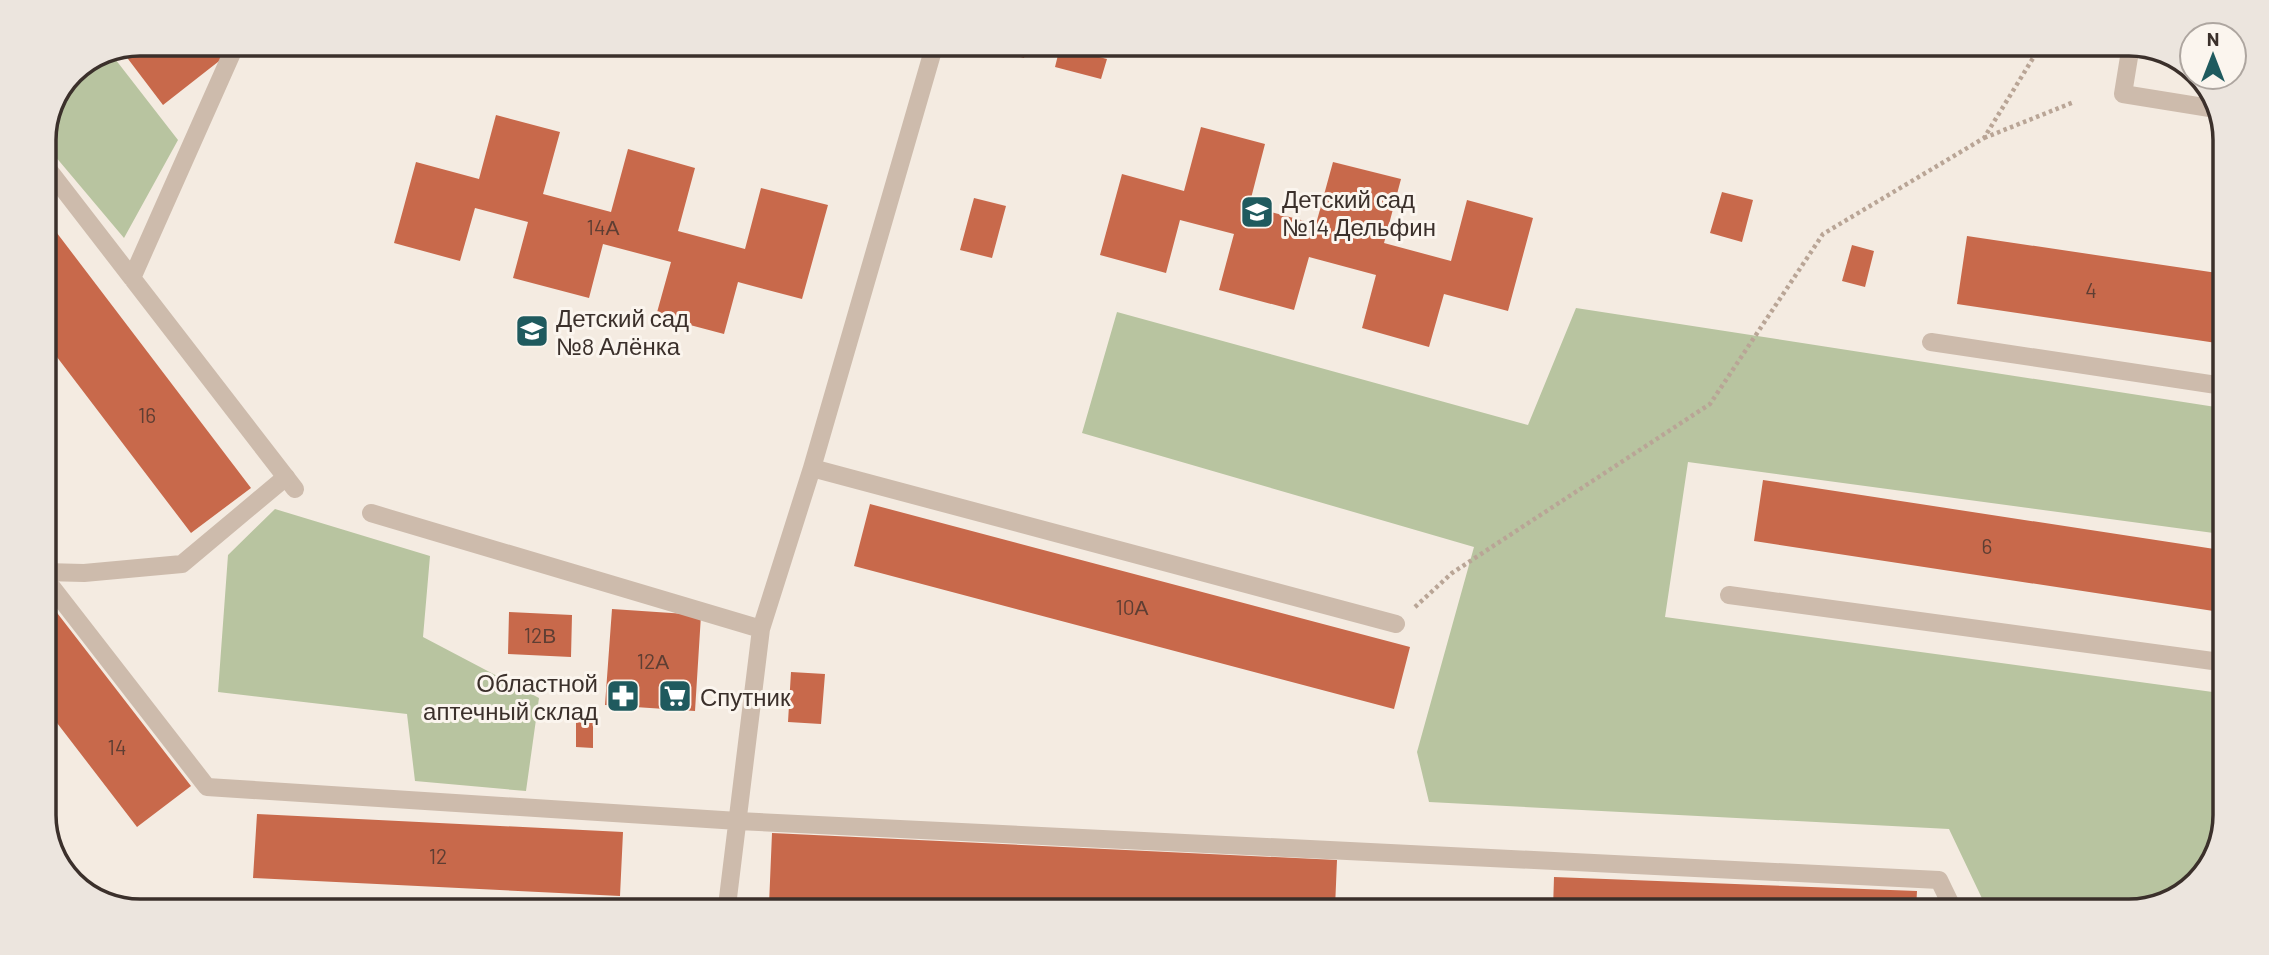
<svg xmlns="http://www.w3.org/2000/svg" width="2269" height="955" viewBox="0 0 2269 955" font-family="Barlow,sans-serif">
  <rect width="100%" height="100%" fill="#f4ebe1"/>
  <path fill="#b8c4a0" d="M112,55L178,140L124,238L44,143V134L72,72Z
    M1576,308L2222,408L2221,534L1688,462L1665,617L2220,693L2218,847L2163,901L2129,911H1988L1949,829L1429,802L1417,752L1474,547L1082,433L1117,312L1528,425Z
    M275,509L430,556L423,637L539,698L526,791L415,781L407,714L218,692L228,555Z"/>
  <path fill="#c8694b" d="M140,44H212L223,58L163,105L122,51Z
    M985,47H1027L1024,58Z
    M1060,47L1107,59L1101,79L1055,67Z
    M2170,54L2171,56L2185,66L2168,64Z
    M496,115L560,132L543,194L611,212L628,149L695,168L678,231L745,249L761,188L828,205L802,299L738,282L724,334L656,316L671,262L603,244L589,298L513,278L528,222L475,208L460,261L394,243L416,162L479,179Z
    M1201,127L1265,144L1249,206L1316,224L1333,162L1401,179L1384,243L1451,261L1467,200L1533,218L1508,311L1444,294L1429,347L1362,328L1376,275L1309,257L1294,310L1219,290L1234,234L1180,220L1166,273L1100,255L1122,174L1184,191Z
    M1722,192L1753,200L1742,242L1710,233Z
    M974,198L1006,206L992,258L960,250Z
    M44,216L251,488L191,533L44,340Z
    M1967,236L2224,274L2223,344L1957,304Z
    M1852,245L1874,251L1865,287L1842,281Z
    M1763,480L2221,550L2220,612L1754,541Z
    M870,504L1410,647L1394,709L854,566Z
    M44,596L191,786L137,827L44,706Z
    M612,609L701,615L695,711L605,705Z
    M509,612L572,615L571,657L508,654Z
    M791,672L825,674L821,724L788,722Z
    M576,714H593V748L576,747Z
    M257,814L623,832L620,896L253,878Z
    M772,833L1337,860L1335,908L769,905Z
    M1554,877L1917,891L1916,910L1553,909Z"/>
  <g fill="none" stroke-linecap="round" stroke-linejoin="round">
    <path stroke="#b9a596" stroke-width="4.5" stroke-dasharray="3.5 3.5" stroke-linecap="butt" d="M1984,138L2074,102
      M1415,607L1452,573L1710,404L1823,234L1984,138L2038,50"/>
    <path stroke="#cdbbac" stroke-width="18" d="M2130,51L2123,94L2216,109
      M44,164L295,489
      M132,278L236,44
      M1931,342L2223,386
      M812,468L934,47
      M371,513L761,629
      M44,577L207,787L738,821L1939,880L1954,911
      M1729,595L2220,662
      M727,906L761,629L812,468L1396,624"/>
    <path stroke="#cdbbac" stroke-width="18" d="M44,572L84,573L182,564L286,477"/>
  </g>
  <defs>
    <symbol id="school-square" viewBox="-11 -11 22 22"><rect x="-9" y="-9" width="18" height="18" rx="4" fill="#1f5a5e" stroke="#fbf5ee"/><path d="M0-5L7-2L0 1L-7-2ZM-4 1L0 2.5L4 1V4Q0 6-4 4Z" fill="#fff"/></symbol>
    <symbol id="pharmacy-square" viewBox="-11 -11 22 22"><rect x="-9" y="-9" width="18" height="18" rx="4" fill="#1f5a5e" stroke="#fbf5ee"/><path d="M-2-6h4v4h4v4h-4v4h-4v-4h-4v-4h4Z" fill="#fff"/></symbol>
    <symbol id="supermarket-square" viewBox="-11 -11 22 22"><rect x="-9" y="-9" width="18" height="18" rx="4" fill="#1f5a5e" stroke="#fbf5ee"/><path d="M-6-5.5h2.5l.6 2H6L4.5 2H-2.5L-4.4-4H-6ZM-1.5 3.2a1.3 1.3 0 1 0 .1 0ZM3 3.2a1.3 1.3 0 1 0 .1 0Z" fill="#fff"/></symbol>
  </defs>
  <g fill-rule="evenodd">
    <use href="#school-square" x="1238" y="193" width="38" height="38"/>
    <use href="#school-square" x="513" y="312" width="38" height="38"/>
    <use href="#pharmacy-square" x="604" y="677" width="38" height="38"/>
    <use href="#supermarket-square" x="656" y="677" width="38" height="38"/>
  </g>
  <g text-anchor="middle" dominant-baseline="central" stroke-width="6" stroke-linejoin="round" paint-order="stroke">
    <g font-size="21" fill="#5e3e33">
      <text x="603" y="226">14А</text>
      <text x="2091" y="289">4</text>
      <text x="147" y="414">16</text>
      <text x="1987" y="545">6</text>
      <text x="1132" y="606">10А</text>
      <text x="540" y="634">12В</text>
      <text x="653" y="660">12А</text>
      <text x="117" y="746">14</text>
      <text x="438" y="855">12</text>
    </g>
    <g font-size="24" fill="#3b302b" stroke="#fbf5ee" text-anchor="start">
      <text x="1282" y="198">Детский сад<tspan x="1282" dy="28">№14 Дельфин</tspan></text>
      <text x="556" y="317">Детский сад<tspan x="556" dy="28">№8 Алёнка</tspan></text>
      <text x="598" y="682" text-anchor="end">Областной<tspan x="598" dy="28">аптечный склад</tspan></text>
      <text x="700" y="696">Спутник</text>
    </g>
  </g>
  <path d="M0 0H2269V955H0ZM140 56H2129A84 84 0 0 1 2213 140V815A84 84 0 0 1 2129 899H140A84 84 0 0 1 56 815V140A84 84 0 0 1 140 56Z" fill="#ece5de" fill-rule="evenodd"/>
  <path fill="none" stroke="#3b302b" stroke-width="3.5" d="M140 56H2129A84 84 0 0 1 2213 140V815A84 84 0 0 1 2129 899H140A84 84 0 0 1 56 815V140A84 84 0 0 1 140 56Z"/>
  <g transform="translate(2213 56)"><circle r="33" fill="#fbf5ee" stroke="#aea6a0" stroke-width="2"/>
  <path d="M0-5L12 26L0 18L-12 26Z" fill="#1f5a5e"/>
  <text y="-10" font-size="19" font-weight="bold" text-anchor="middle" fill="#3b302b">N</text>
  </g>
</svg>
